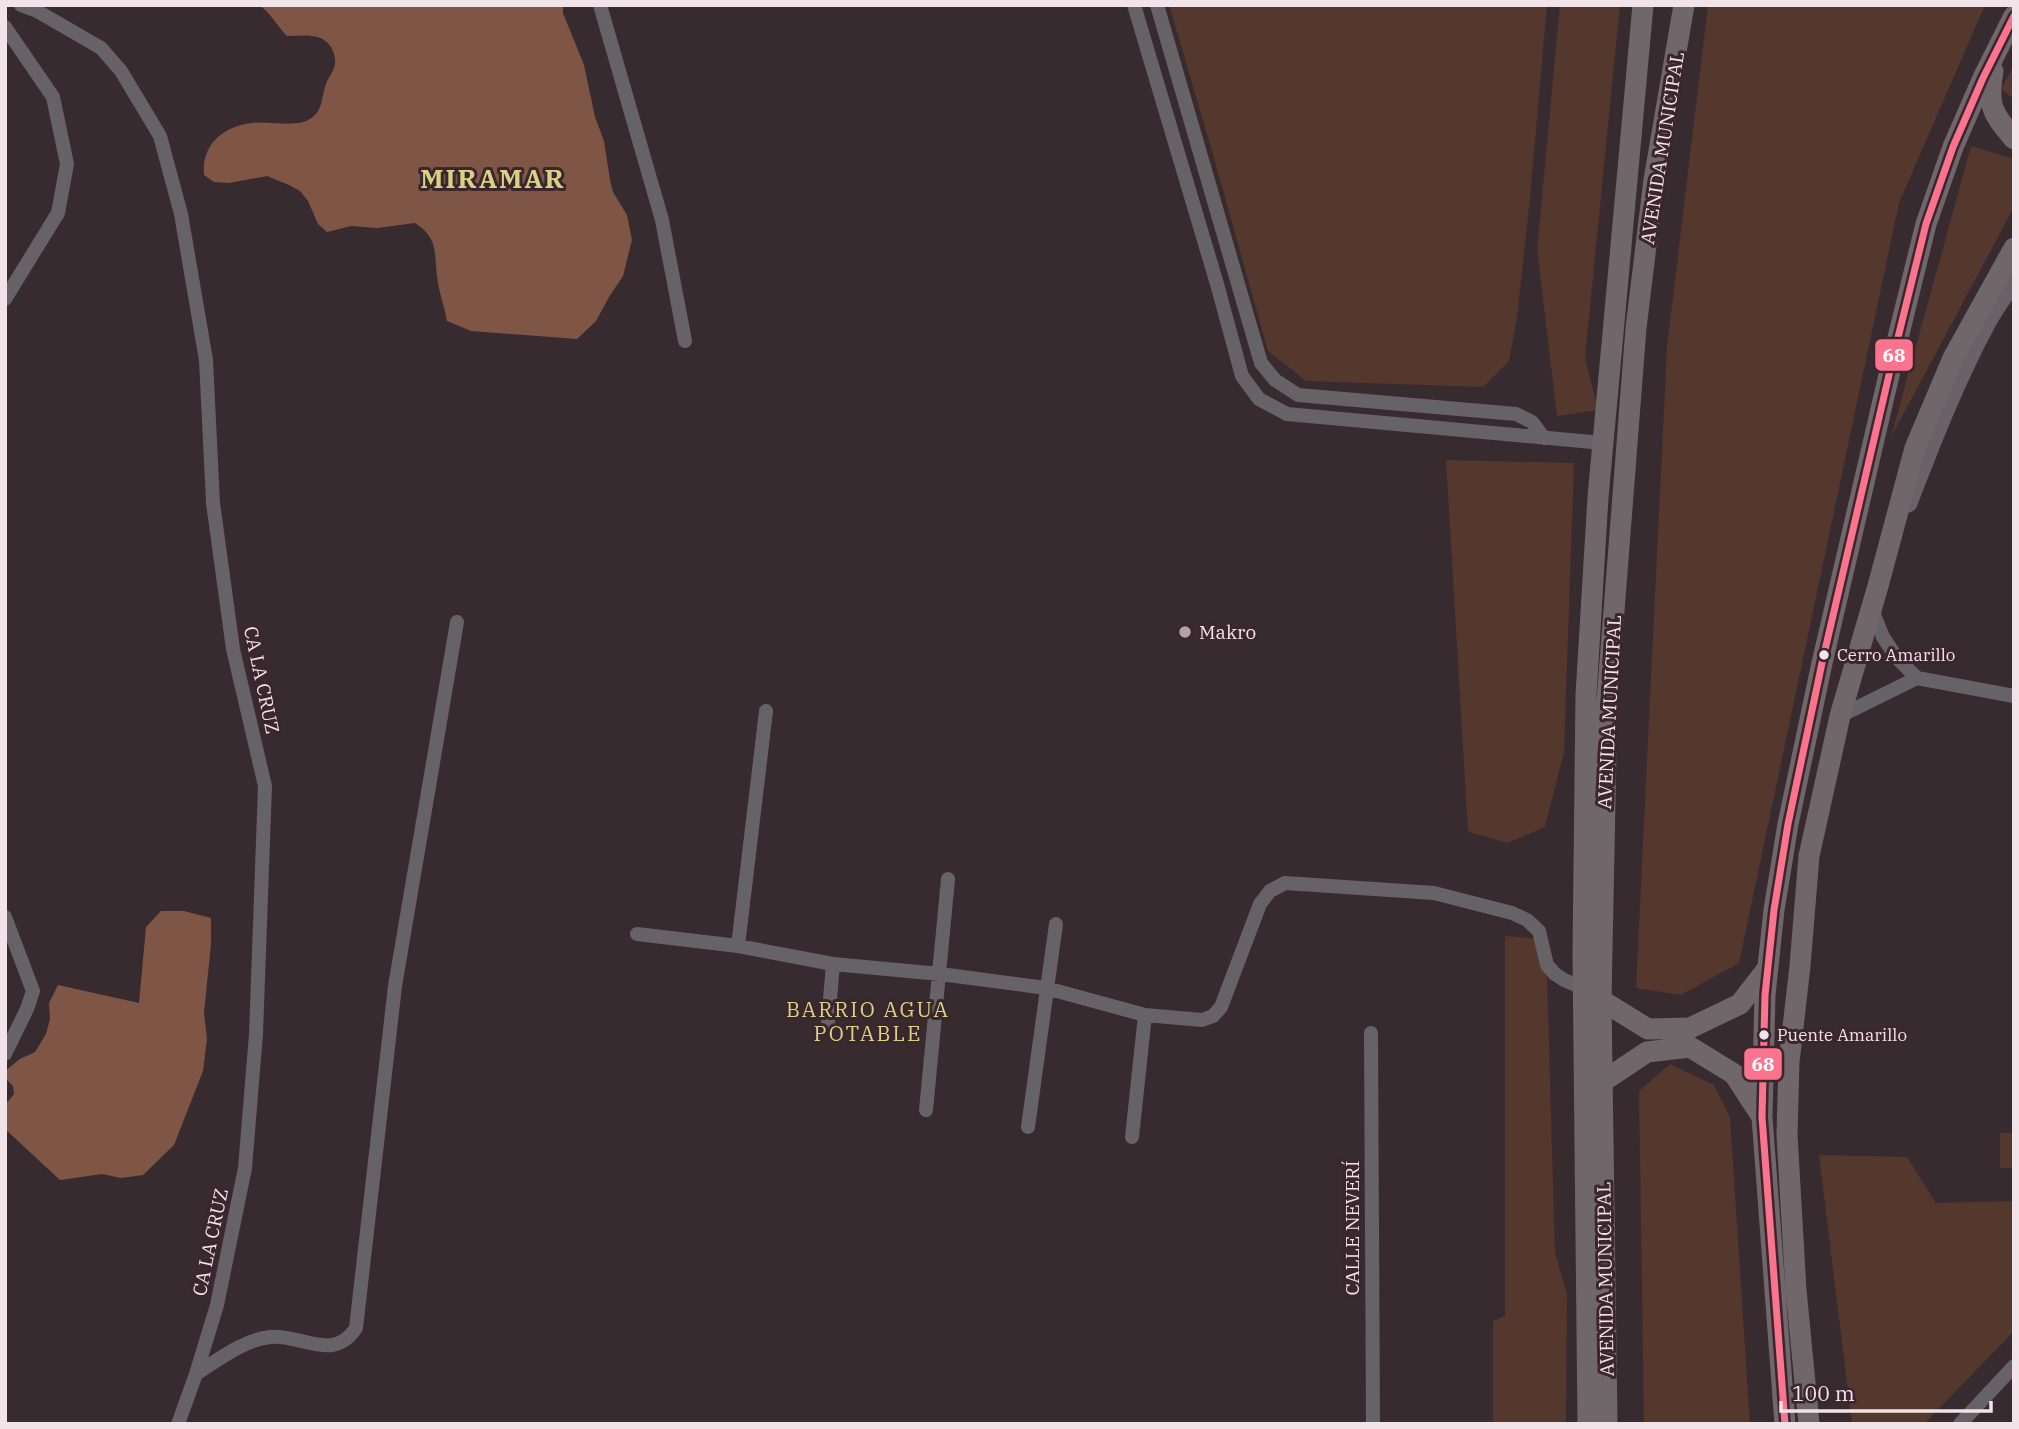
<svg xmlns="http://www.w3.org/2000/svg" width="2019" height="1429" viewBox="0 0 2019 1429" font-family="'IBM Plex Serif',serif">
  <rect width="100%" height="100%" fill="#372b2f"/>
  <path fill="#54372d" d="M1169,5H1547L1530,198L1517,317L1509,361L1483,387L1306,381L1268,351L1212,151Z
    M1560,5H1620L1585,358L1598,410L1557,416L1537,249Z
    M1708,5H1985L1899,203L1739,963L1681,995L1636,988L1667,347Z
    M2014,65V99L2001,89Z
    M1971,146L2014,159V207L1891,437Z
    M1446,460L1574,463L1564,752L1545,827L1508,843L1468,832Z
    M1505,936L1546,939L1555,1252L1567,1295L1566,1424H1493V1321L1505,1316Z
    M1670,1064L1714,1085L1730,1117L1750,1424H1644L1639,1091Z
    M2000,1133H2014V1168H2000Z
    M1819,1155L1907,1157L1936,1203L2014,1201V1331L1924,1424H1852Z"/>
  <path fill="#7f5546" d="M259,5H563V13L584,65L595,117L604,141L610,180L613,192L627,215L632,240L623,276L609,297L596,321L577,339L471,331L447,321C445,308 440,296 438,283C433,256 441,240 415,223L377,228L351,226L327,232L318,224L308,201L300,191L289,185L267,176L229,183L214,182L204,175C201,145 223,126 252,123C270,120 299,130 314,116C322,109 322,97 325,87C327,79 335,70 335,63C336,58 333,51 331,47C321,32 303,36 287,36C277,26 271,13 259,5Z
    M161,911H184L211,918V944L204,1013L207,1039L203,1071L174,1145L143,1175L121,1178L102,1174L60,1180L5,1129V1105L14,1094L13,1086L5,1078V1071L20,1059L35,1052L46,1034L50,1019L49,1003L58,985L139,1003L146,927Z"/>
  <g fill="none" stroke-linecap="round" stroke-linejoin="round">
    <path stroke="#676265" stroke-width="14" d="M21,5L37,11L101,48L121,71L160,136L181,214L206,360L213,503L233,649L265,786L256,1034L245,1168L217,1305L196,1374L178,1424
      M600,5L662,220L685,341
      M1134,5L1217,284L1242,376L1259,399L1287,414L1603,443
      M1157,5L1261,363L1275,380L1298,395L1516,414L1532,422L1544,438
      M5,27L53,97L67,164L58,213L5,299
      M1871,607L1883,637L1897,658L1917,678L2014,696
      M1840,716L1917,678
      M5,917L33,991L27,1009L5,1054
      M637,934L738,946L833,964L940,974L1046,988L1145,1015L1132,1137
      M738,946L766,711
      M1145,1015L1202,1020L1213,1016L1221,1007L1260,904L1270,891L1285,883L1434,893L1512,913L1527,920L1539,931L1547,965L1555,974L1564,980L1583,988
      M828,1023L833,964
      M1371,1033L1373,1424
      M926,1110L948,879
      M1028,1127L1056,924
      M196,1374C218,1360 243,1340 270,1337C302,1334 333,1363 356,1328L395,986L457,622
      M1960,1424L2014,1366"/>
    <path stroke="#6a6266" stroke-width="19" d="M1908,503C1932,441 1956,379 1988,320C1996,306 2006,293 2014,279"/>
    <path stroke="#70676b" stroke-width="21" d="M1993,71C1987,105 1992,113 2014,139
      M1601,1000L1648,1029L1690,1028L1740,1004L1767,969
      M1602,1082L1647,1052L1690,1047L1734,1074L1762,1117
      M1588,1424L1583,954L1586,695L1598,497L1643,5
      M1607,1424L1601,1000L1607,701L1636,328L1654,180L1684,5
      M1785,1424L1762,1117L1765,995L1774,910L1788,824L1822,663L1892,362L1926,224L1953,147L1983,78L2014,16
      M1809,1424L1796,1290L1787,1135L1789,1062L1800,966L1809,856L1840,716L1878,586L1915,448L1953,358L2014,248"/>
    <defs>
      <path id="bus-1" d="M1785,1424L1762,1117L1765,995L1774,910L1788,824L1822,663L1892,362L1926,224L1953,147L1983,78L2014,16"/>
    </defs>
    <use href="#bus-1" stroke="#3c262e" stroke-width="12"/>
    <use href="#bus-1" stroke="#fc738d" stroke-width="7"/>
  </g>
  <circle fill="#b1a3a7" stroke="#3c262e" stroke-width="2.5" cx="1185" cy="632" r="7"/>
  <g fill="#f2e3e8" stroke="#3c262e" stroke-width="2.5">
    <circle cx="1824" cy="655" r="6"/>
    <circle cx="1764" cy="1035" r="6"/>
  </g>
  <g text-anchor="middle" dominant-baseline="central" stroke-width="6" stroke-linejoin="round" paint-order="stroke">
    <g font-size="17" fill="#f2e3e8" stroke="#3c262e" text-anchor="start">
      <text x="1837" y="655">Cerro Amarillo</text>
      <text x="1777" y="1035">Puente Amarillo</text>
    </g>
    <g font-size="19" fill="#f2e3e8" stroke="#3c262e">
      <text transform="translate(1662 148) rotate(-81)">AVENIDA MUNICIPAL</text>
      <text transform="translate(262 680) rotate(78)">CA LA CRUZ</text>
      <text transform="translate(1609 712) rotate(-87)">AVENIDA MUNICIPAL</text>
      <text transform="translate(1352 1228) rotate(-90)">CALLE NEVERÍ</text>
      <text transform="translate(210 1242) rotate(-78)">CA LA CRUZ</text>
      <text transform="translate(1605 1279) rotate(-91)">AVENIDA MUNICIPAL</text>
    </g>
    <g font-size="19" fill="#f2e3e8" stroke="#3c262e" text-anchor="start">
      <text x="1199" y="632">Makro</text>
    </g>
    <g font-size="21" letter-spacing="2" fill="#d7d384" stroke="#3c262e">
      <text x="868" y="1009">BARRIO AGUA<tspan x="868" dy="24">POTABLE</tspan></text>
    </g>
    <g font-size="26" font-weight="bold" letter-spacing="2" fill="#d7d384" stroke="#3c262e">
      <text x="493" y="178">MIRAMAR</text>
    </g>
  </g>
  <g stroke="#3c262e" stroke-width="2.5">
    <rect x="1874" y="338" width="40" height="34" rx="7" fill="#fc738d"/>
    <rect x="1743" y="1047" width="40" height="34" rx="7" fill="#fc738d"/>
  </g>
  <g font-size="19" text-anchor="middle" font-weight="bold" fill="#fff">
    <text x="1894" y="362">68</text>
    <text x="1763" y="1071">68</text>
  </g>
  <rect width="2019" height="1429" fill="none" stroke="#f2e3e8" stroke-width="14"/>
  <path d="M1781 1401v10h210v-10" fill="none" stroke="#f2e3e8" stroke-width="3.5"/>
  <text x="1792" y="1401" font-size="21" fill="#f2e3e8" stroke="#3c262e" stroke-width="5" paint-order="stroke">100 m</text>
</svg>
